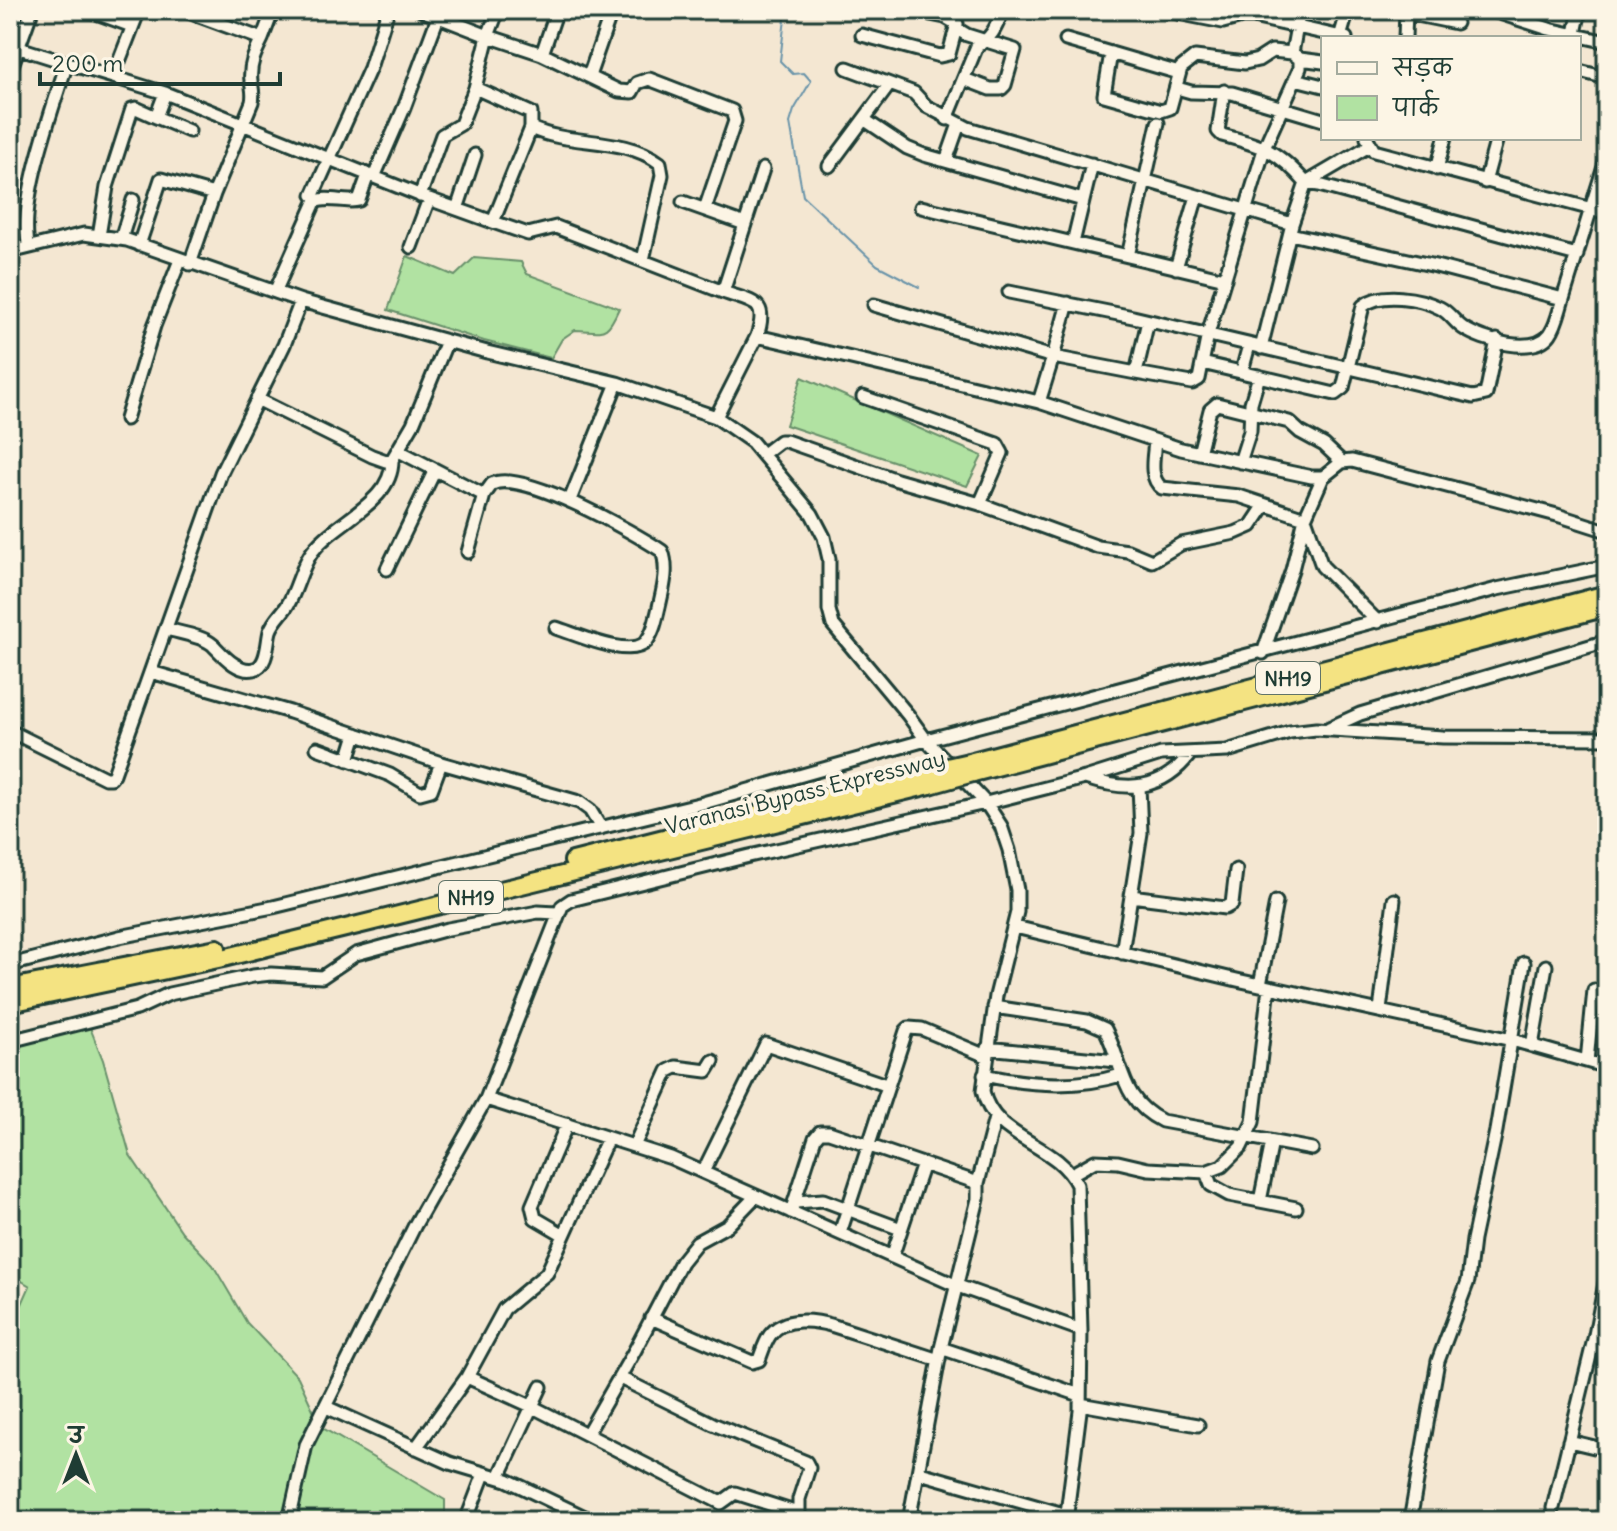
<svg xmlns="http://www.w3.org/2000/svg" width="1617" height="1531" viewBox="0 0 1617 1531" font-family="Delius,'Playpen Sans Deva',sans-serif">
  <rect width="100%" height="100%" fill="#f4e7d2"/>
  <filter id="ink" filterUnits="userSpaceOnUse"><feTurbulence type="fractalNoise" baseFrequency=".0125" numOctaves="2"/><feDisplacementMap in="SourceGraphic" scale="16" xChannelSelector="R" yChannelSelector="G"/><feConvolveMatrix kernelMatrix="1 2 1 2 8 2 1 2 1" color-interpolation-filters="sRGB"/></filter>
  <g filter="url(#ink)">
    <path fill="#b1e2a2" stroke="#68906b" stroke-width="2" d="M407,256L455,276L474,258L521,262L527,274L619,308C606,337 605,331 575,330L562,339L551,358L484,341L388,310Z
      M802,377L982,456L967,486L786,425Z
      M87,1020L103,1060L130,1155L182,1232L213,1265L247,1323L298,1377L321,1427L445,1500V1521H10V1331L30,1286L10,1274V1032Z"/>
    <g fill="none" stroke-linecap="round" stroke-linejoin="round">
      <path stroke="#6893a9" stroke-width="2" d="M786,10L780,61L793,74L804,73L811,81L794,110L790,123L803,196L877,265L919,287"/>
      <defs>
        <path id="minor" d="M88,10L132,26
          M183,10L262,39L273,10
          M421,10L488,36L498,10
          M1162,10L1223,22L1242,17H1253L1346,38
          M1490,10L1549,29L1607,42
          M1407,13L1456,23
          M957,29L967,35L1015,50L1005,85L1001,89H990L964,79
          M862,35L940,56L949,54L957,24L945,17L911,10
          M1340,37L1348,10
          M1405,38L1406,10
          M1574,38L1580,10
          M1066,40L1179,73
          M10,45L67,63
          M1111,53L1104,95L1161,111L1170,108L1181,68L1195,57L1245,63L1258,60L1272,51L1292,53
          M542,54L619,91L632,92L637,83L649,79L732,111L735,121L705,209
          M1300,59L1323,62
          M847,68L914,93L926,106L968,128L1292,224
          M10,71L32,10
          M1579,71L1607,78
          M589,76L612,10
          M1295,79L1323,86
          M475,88L531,113V128C571,147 622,135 660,163L662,175L643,260
          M1177,88L1191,92L1232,93L1323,120
          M1224,91L1218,131L1222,135C1263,146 1277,150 1306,183L1369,146
          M165,93L429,199L493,222L528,234L556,227L723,292
          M156,117L189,131
          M947,119L977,46C993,37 996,27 1003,10
          M865,120L907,148L924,155L1083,200
          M1367,138L1374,151L1607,213
          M946,161L959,124
          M1092,164L1073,243L1225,279
          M829,166L890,84
          M1437,169L1445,138
          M374,177L404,108L438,17
          M1485,182L1497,138
          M313,195L370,68L388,10
          M420,196L442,135L461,124L475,88L488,36L542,54L557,10
          M683,202L745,224
          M921,207L1073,243
          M457,209L475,155
          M493,222L531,128
          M1290,234L1436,266L1563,299L1607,157
          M99,236L107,187L132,109L136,108L156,117L165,93L113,77
          M121,239L133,200
          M139,245L161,179L214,194
          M29,247C17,205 53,107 67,63L113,77L139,10
          M411,247L429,199
          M10,252L84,234L127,240L301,301L487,352L617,383L716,417L752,442L812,514L824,537L829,559V610L833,625L908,715L926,740L986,803L1001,826L1009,850L1017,890V912L996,996L983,1091C993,1140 1057,1142 1077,1185L1081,1330L1080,1411L1066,1521
          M1128,256L1158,123
          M190,264L214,194L252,102C254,93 252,89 251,81C249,65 255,53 262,39
          M1176,268L1197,196
          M275,292L315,202C328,195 345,204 359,200L368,175
          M1009,292L1133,317L1473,397L1486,394L1497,340
          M874,305L1053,357L1068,303
          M757,336C769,300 753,303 723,292L763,169
          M1261,348L1292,224L1306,183L1319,185L1577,255
          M1202,363L1335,394L1343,388L1363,306C1381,291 1420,298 1440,308C1450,313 1455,323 1463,328C1483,341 1534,356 1550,334C1557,324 1559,311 1563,299
          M1242,371L1249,345
          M1136,373L1192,383L1199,379L1208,334L1265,146L1300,68V59L1292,53L1300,10
          M863,397L997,444L1002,453L980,504
          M257,399L372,456L386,461L392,460L413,424L447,341
          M1039,402L1181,449L1312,477H1323L1342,462L1352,461L1557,515L1607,531
          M716,417L757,336L1039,402L1053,357L1136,373L1148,321
          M126,419L154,326L180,260
          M1155,441C1154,456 1148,478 1162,488L1239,496L1305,518L1322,566L1378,622
          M399,451L484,495
          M1199,453L1210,410L1217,404L1289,422L1300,432L1324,445L1342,462
          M763,454L780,441H786L897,480L980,504L1098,547L1128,551L1152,561L1181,544L1235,533L1251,526L1265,505
          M1240,462L1250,431L1251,403L1259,376
          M570,500L617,383
          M468,552L484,495L492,484C523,469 633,532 662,551C669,569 663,589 659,607C656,619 654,632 646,642C630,659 576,634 556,628
          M387,569L435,470
          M167,629C180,633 203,636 213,645C223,655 238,673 254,669C268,666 267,642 270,631C274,620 281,615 287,606C297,590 300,571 310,555C331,522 393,504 392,460
          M1263,653L1292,570L1305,518L1323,477
          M151,672L290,712L441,763L579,802L590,810L601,828
          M1329,728L1360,714L1607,641
          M10,731L105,778H111L114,774L221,473L284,345L301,301
          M317,748L390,775L420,793L431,790L441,763
          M348,760L356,734
          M1085,778C1128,792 1162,791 1191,753
          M1131,896L1225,908L1232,904L1236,870
          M1015,927L1237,980L1512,1040L1607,1067
          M1122,953L1141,833L1139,786
          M10,965L119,937L273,907L703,803L926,740L1497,589L1607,566
          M1260,985L1276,902
          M994,1007L1087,1021L1105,1029C1124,1066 1120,1100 1162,1121L1312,1149
          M1380,1010L1394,900
          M10,1041L137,1009L169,994L253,976L271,974L322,977L356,954L448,929L538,912L557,913
          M1532,1046L1546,966
          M987,1048L1116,1061
          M1587,1061L1594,990
          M984,1075C1029,1085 1076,1089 1121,1075
          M634,1146L668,1071L676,1067L707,1071L713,1061
          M703,1172L766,1044L886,1085
          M1206,1172L1211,1185L1229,1195L1296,1208
          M1072,1174L1095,1161L1118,1162L1148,1169L1206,1172L1222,1166L1241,1147L1253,1122L1269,987
          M1260,1201L1272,1142
          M796,1202L823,1200L901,1229
          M791,1212L815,1138L820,1132H829L978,1183L995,1118
          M840,1233L906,1031L909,1028L922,1029L986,1056
          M564,1235L535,1218L532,1206L567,1124
          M892,1257L923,1164
          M651,1318L752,1362L759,1360C762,1352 765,1342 770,1335C784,1316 814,1320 834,1326L939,1360
          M1081,1330L955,1285L671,1158L486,1099L562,906L571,900L749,856L986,803L1085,778L1161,754L1227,751L1290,732L1316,729L1443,737L1607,738
          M941,1348L1080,1395
          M467,1377L531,1406L721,1503L735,1493L798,1513
          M620,1378L713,1424L806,1462L809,1468L799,1499V1521
          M1080,1404L1198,1425
          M326,1407L450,1463L507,1480L593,1521
          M587,1434L635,1350L681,1262L697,1242L728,1225L756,1196
          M1569,1441L1607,1450
          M416,1448L467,1377L504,1309L547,1273L608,1138
          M920,1473L1067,1515
          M499,1477L541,1387
          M1553,1508L1595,1335L1607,1273
          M289,1521L306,1445L415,1225L486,1099
          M466,1521L484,1474
          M883,1521V1519
          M909,1521L941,1348L978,1199V1183
          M1410,1521L1438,1361L1468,1281L1473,1240L1496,1131L1524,963"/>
        <path id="highway" d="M969,762L1607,594
          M973,773L1607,607
          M573,861L925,772
          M10,988L217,948
          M10,1003L223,958L930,785"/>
      </defs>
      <use href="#minor" stroke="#1f3d34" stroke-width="17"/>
      <use href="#highway" stroke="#1f3d34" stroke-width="22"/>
      <use href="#minor" stroke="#fcf5e5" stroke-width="11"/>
      <use href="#highway" stroke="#f4e382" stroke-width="16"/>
      <defs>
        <path id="highway-bridge" d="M925,772L969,762
          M930,785L973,773"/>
      </defs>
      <use href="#highway-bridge" stroke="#1f3d34" stroke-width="22" stroke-linecap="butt"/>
      <use href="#highway-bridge" stroke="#f4e382" stroke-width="16"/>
    </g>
  </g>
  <g text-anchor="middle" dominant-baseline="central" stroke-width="8" stroke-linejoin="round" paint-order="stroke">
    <g fill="#fcf5e5" stroke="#617469" stroke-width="2">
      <rect x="1256" y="662" width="64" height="32" rx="6"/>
      <rect x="439" y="881" width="64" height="32" rx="6"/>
    </g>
    <g font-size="20" font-weight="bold" fill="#1f3d34">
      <text x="1288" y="678">NH19</text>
      <text x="471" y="897">NH19</text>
    </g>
    <g font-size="22" fill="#1f3d34" stroke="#fcf5e5">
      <text transform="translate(805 792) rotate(-14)">Varanasi Bypass Expressway</text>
    </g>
  </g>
  <rect width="1617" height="1531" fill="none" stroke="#fcf5e5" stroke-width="40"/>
  <rect x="20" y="20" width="1577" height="1491" fill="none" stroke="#1f3d34" stroke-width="3" filter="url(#ink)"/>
  <rect x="1321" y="36" width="260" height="104" fill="#fcf5e5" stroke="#a4ab9e" stroke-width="2"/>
  <rect x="1337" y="62" width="40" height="12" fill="#fcf5e5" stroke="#a4ab9e" stroke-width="2"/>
  <text x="1393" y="76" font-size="24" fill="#1f3d34">सड़क</text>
  <rect x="1337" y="96" width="40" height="24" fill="#b1e2a2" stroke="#a4ab9e" stroke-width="2"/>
  <text x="1393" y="116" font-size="24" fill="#1f3d34">पार्क</text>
  <g transform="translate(76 1455)" stroke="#fcf5e5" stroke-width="6" paint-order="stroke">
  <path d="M0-6L14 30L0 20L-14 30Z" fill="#1f3d34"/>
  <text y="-12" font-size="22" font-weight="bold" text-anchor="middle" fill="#1f3d34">उ</text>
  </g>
  <path d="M40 72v12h240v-12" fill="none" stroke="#1f3d34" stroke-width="4"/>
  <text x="52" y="72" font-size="24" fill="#1f3d34" stroke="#fcf5e5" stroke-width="6" paint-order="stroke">200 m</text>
</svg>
